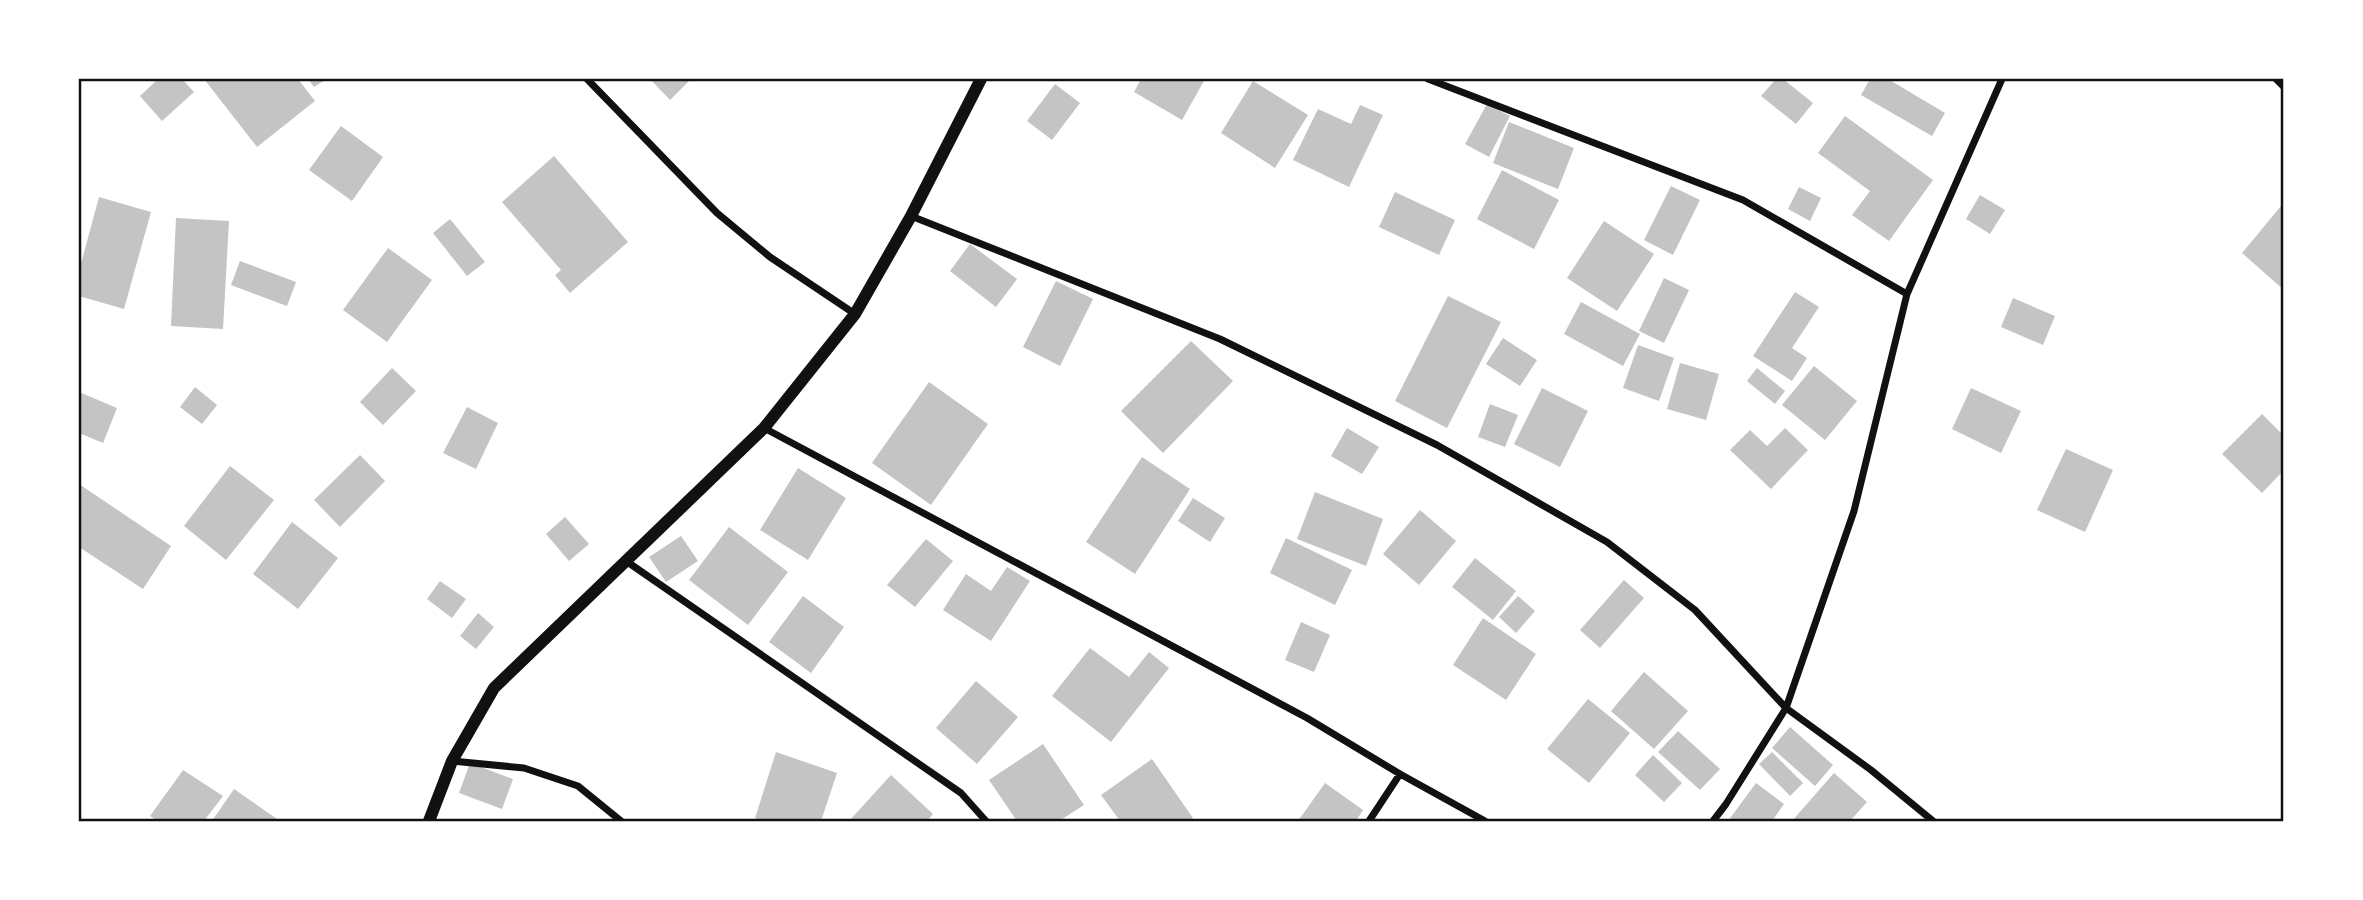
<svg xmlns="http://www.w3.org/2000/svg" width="2363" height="900" viewBox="0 0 2363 900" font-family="'Libre Baskerville',serif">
  <rect width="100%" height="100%" fill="#fff"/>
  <path fill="#c4c4c4" d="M158,79H182L194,92L162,121L140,96Z
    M204,79H298L315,101L257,147Z
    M308,79H327L314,87Z
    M650,79H691L670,100Z
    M1141,79H1205L1182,120L1134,92Z
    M1776,79H1783L1813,103L1796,124L1761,96Z
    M1870,79H1888L1945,113L1932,136L1861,95Z
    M1253,81L1308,115L1275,168L1221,133Z
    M1055,84L1080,103L1052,140L1027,121Z
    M1487,104L1510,116L1489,157L1465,144Z
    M1360,105L1383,115L1349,187L1293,160L1318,109L1351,124Z
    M1845,116L1933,180L1889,241L1852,215L1870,191L1818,153Z
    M1509,122L1574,148L1558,189L1493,163Z
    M341,126L383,157L352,201L309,170Z
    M554,156L628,242L570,293L555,275L561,270L502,202Z
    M1502,170L1559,200L1534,249L1477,219Z
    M1671,186L1700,200L1673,255L1644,240Z
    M1799,187L1821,198L1810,221L1788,209Z
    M1395,192L1455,220L1439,255L1379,227Z
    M1980,195L2005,210L1990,234L1966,219Z
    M99,197L151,212L124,309L79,296V271Z
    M2281,206L2284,209V290L2242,253Z
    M176,218L229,221L223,329L171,326Z
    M450,219L485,262L467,276L433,233Z
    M1604,221L1654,254L1617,311L1567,278Z
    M970,244L1017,279L996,307L950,271Z
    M388,248L432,280L387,342L343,310Z
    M240,261L296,282L287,306L231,285Z
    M1664,278L1689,290L1664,343L1639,331Z
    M1056,281L1093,299L1060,366L1023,347Z
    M1795,292L1819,307L1792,348L1807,358L1792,381L1753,356Z
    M1448,296L1501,322L1447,428L1395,401Z
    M2013,298L2055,316L2043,345L2001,327Z
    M1581,302L1640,334L1623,366L1564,334Z
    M1503,338L1537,360L1520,386L1486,364Z
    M1191,341L1233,381L1163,453L1121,411Z
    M1638,345L1674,358L1659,401L1623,388Z
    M1680,363L1719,374L1706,420L1667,409Z
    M1814,366L1857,401L1825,440L1782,405Z
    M392,368L416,391L383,425L360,402Z
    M1757,368L1785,391L1775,404L1747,381Z
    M929,382L988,424L931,505L872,463Z
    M195,387L217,405L202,424L180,407Z
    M1542,388L1588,411L1560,467L1514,444Z
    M1971,388L2021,411L2001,453L1952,429Z
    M79,392L117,408L103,443L79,433Z
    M1490,404L1518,415L1505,447L1478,437Z
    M467,407L498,423L476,469L443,453Z
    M2262,414L2284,436V470L2262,493L2222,454Z
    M1347,428L1379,447L1362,474L1331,456Z
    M1785,428L1808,450L1771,489L1730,450L1750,430L1767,446Z
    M2066,449L2113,470L2085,532L2037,510Z
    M360,455L385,481L340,527L314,500Z
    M1142,457L1190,489L1135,574L1086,542Z
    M230,466L274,500L226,560L184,526Z
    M798,468L846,498L808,560L760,530Z
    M79,484L171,546L143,589L79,547Z
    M1315,492L1383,519L1366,566L1297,539Z
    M1193,498L1225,518L1210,542L1178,521Z
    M1420,510L1456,541L1419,585L1383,554Z
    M565,517L589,544L569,561L546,534Z
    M292,522L338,558L298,609L253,574Z
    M729,527L788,572L748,625L689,580Z
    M681,536L698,561L666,582L649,557Z
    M1286,538L1352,570L1335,605L1270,573Z
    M926,539L953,561L915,607L887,585Z
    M1475,558L1516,591L1493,620L1452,587Z
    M1007,567L1030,581L991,641L943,610L966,574L991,591Z
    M1624,580L1644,598L1600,648L1580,630Z
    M440,581L466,599L452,618L427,599Z
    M803,596L844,627L811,673L769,642Z
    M1518,596L1535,611L1516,633L1499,617Z
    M478,613L494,627L476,649L460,636Z
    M1483,618L1536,654L1506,700L1453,665Z
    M1301,622L1330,635L1314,672L1285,660Z
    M1090,648L1129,677L1149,652L1169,668L1111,742L1052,696Z
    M1644,672L1688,711L1654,749L1611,711Z
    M976,681L1018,717L977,764L936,728Z
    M1588,699L1630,733L1589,783L1547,749Z
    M1790,727L1833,765L1815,786L1772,748Z
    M1678,731L1720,769L1700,790L1658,752Z
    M1043,744L1084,805L1059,821H1017L989,780Z
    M776,752L837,773L821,821H765L755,818Z
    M1772,752L1803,783L1790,796L1759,764Z
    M1653,755L1682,783L1664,802L1635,775Z
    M1152,759L1193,818L1188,821H1120L1101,795Z
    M470,763L513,779L502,809L459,793Z
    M183,770L223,796L204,821H158L150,816Z
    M1834,773L1867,802L1850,821H1792Z
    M891,775L933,814L927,821H849Z
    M1325,783L1363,810L1356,821H1298Z
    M1756,783L1784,804L1772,821H1728Z
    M234,789L280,821H212Z"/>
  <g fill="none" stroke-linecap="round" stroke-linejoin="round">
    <path stroke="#111" stroke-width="7" d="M587,79L717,213L770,257L855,314
      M1428,79L1743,200L1907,294
      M2276,79L2284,87
      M911,216L1220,339L1437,445L1607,542L1695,610L1786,708L1871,770L1933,821
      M764,428L1307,718L1400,774L1485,821
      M626,561L961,793L986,821
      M452,761L524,768L578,786L621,821
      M1369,821L1400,774
      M1713,821L1726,804L1786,708L1854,511L1907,294L2002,79"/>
    <path stroke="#111" stroke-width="12" d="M429,821L452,761L494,688L764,428L855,314L911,216L981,79"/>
  </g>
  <rect width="2363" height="900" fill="none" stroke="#ffffff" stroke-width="161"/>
  <rect x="80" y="80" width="2202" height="740" fill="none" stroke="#111" stroke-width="2.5"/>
</svg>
